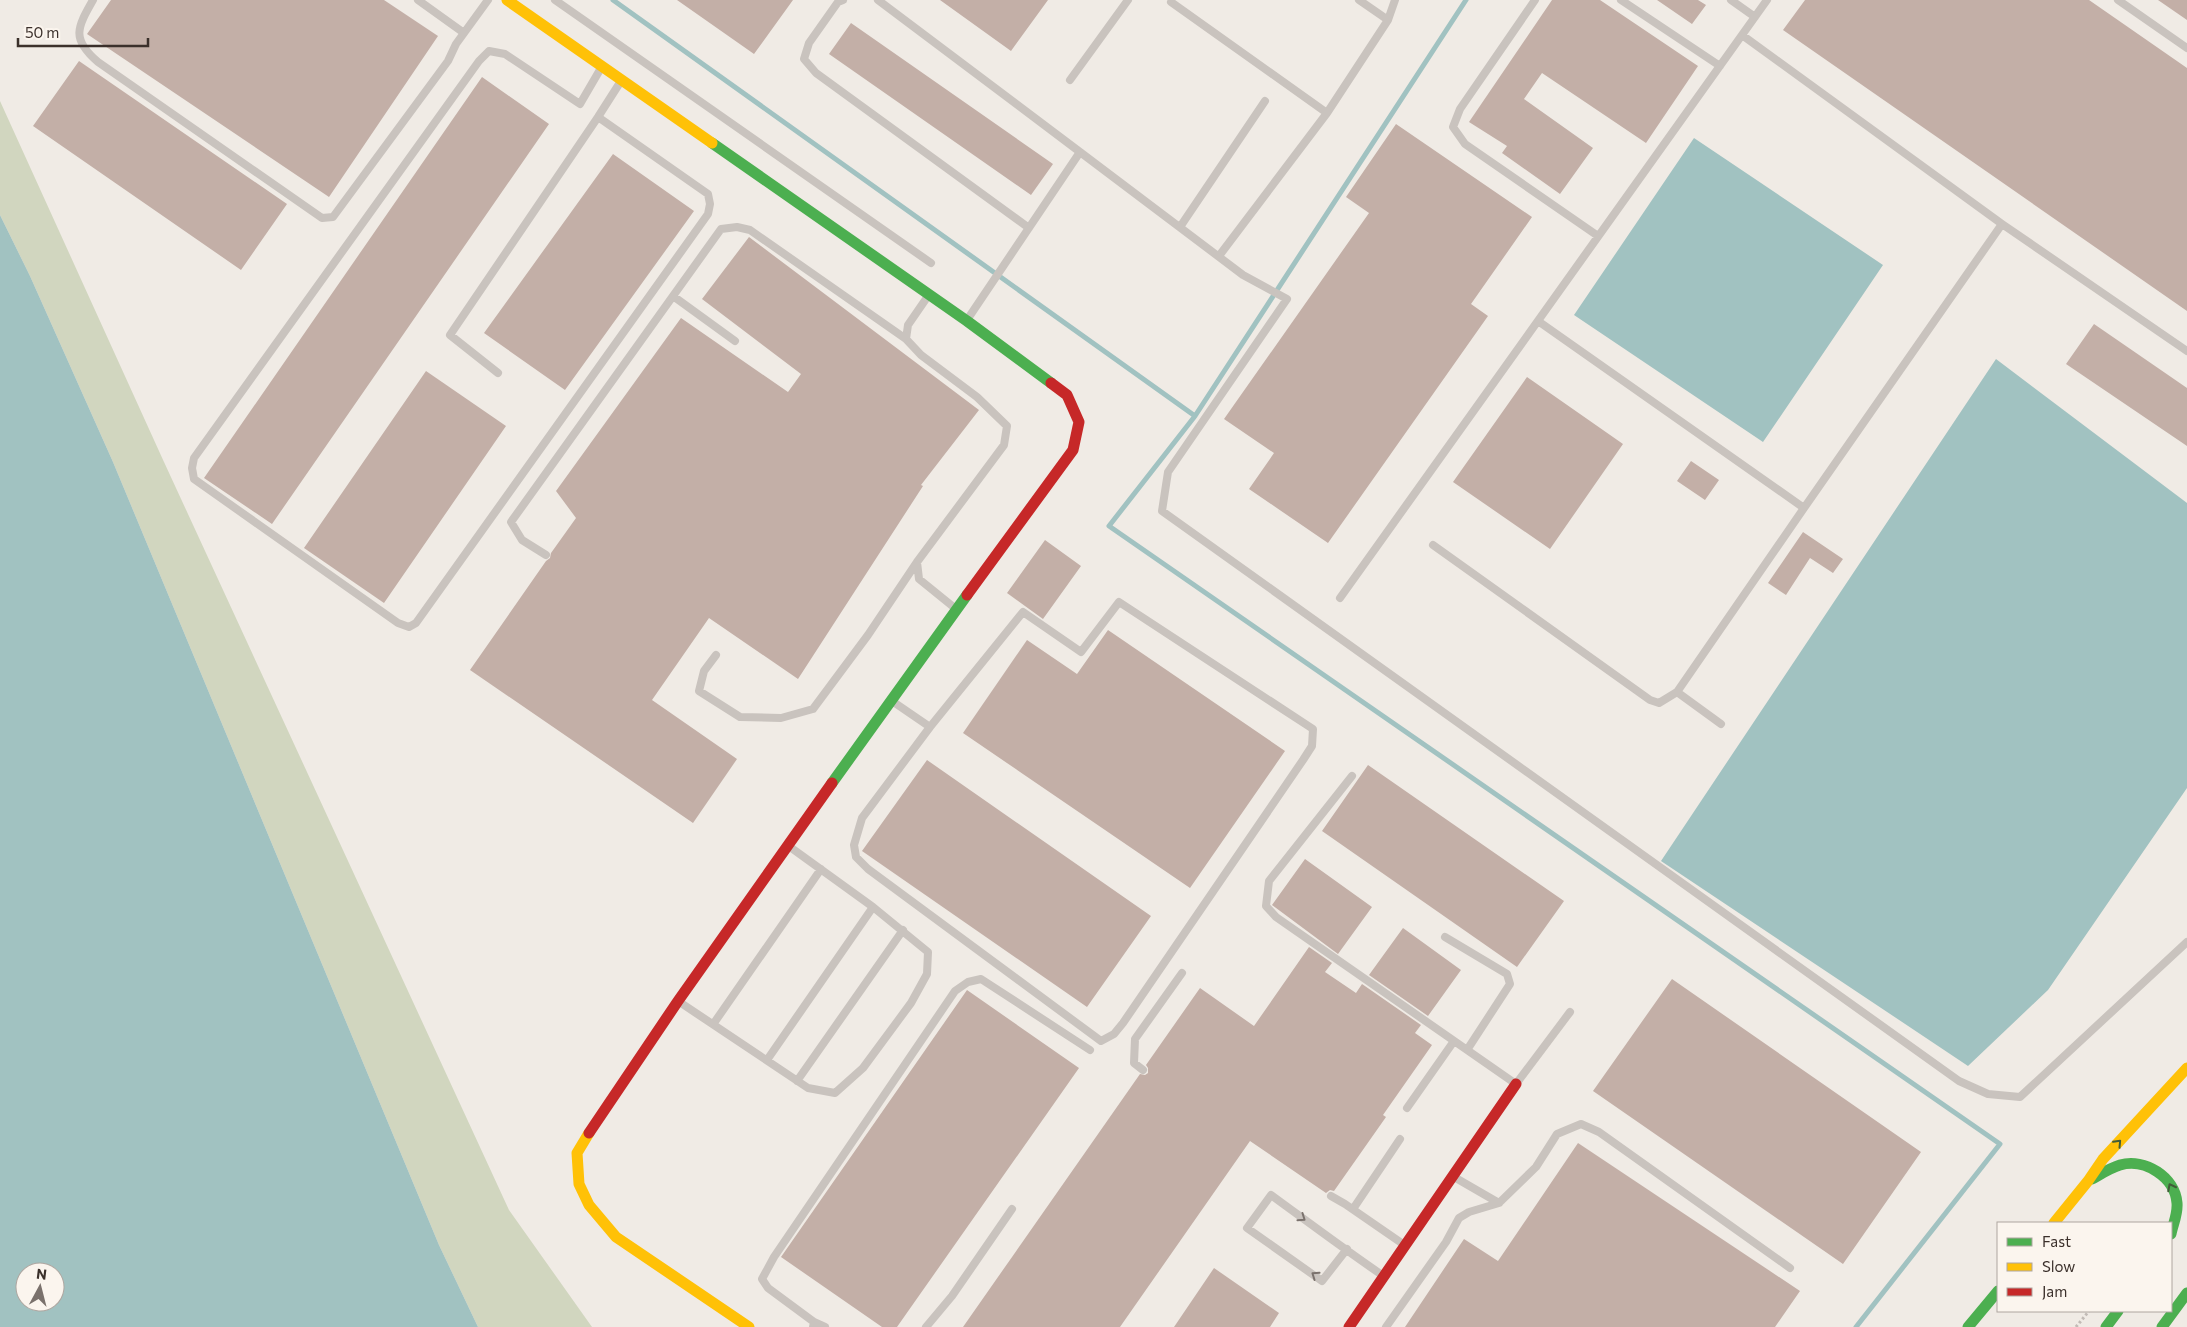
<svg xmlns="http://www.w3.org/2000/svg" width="2187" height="1327" viewBox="0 0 2187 1327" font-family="Commissioner,sans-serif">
  <rect width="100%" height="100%" fill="#f0ebe5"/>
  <path fill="#d1d6bf" d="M0,101L164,462L509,1210L592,1327H478L439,1245L113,462L30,276L0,215Z"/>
  <path fill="#a1c2c1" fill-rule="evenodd" d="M1694,138L1883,265L1763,442L1574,315Z
    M0,215L30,276L113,462L439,1245L478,1327H0ZM25,1272H55V1302H25Z
    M1996,359L2187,503V788L2048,990L1968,1066L1661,861Z"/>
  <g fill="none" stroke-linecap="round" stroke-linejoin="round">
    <path stroke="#a1c2c1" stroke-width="5" d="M613,0L1195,416L1109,526L2000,1144L1856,1327
      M1195,416L1466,0"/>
  </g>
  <path fill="#c3afa7" d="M111,0H384L438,36L329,197L87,34Z
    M677,0H793L754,54Z
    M940,0H1048L1011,51Z
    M1552,0H1600L1698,66L1646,143L1542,73L1524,99L1593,148L1560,194L1502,153L1507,146L1469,122Z
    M1657,0H1698L1706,5L1692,24Z
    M1805,0H2089L2187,68V311L1783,30Z
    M2158,0H2187V20Z
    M851,23L1053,164L1031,195L829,54Z
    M79,61L287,204L241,270L33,126Z
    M482,77L549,124L272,524L204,478Z
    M1396,124L1532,217L1471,304L1488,316L1328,543L1249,489L1274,453L1224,419L1369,213L1346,197Z
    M613,154L694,211L565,390L484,333Z
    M749,237L979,410L921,485L923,486L798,679L709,618L652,700L737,759L693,823L470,670L546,561L550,558L551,553L576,518L556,491L681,318L788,392L801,374L702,299Z
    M2094,324L2187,388V446L2066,364Z
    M426,371L506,426L384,603L304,548Z
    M1527,377L1623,444L1550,549L1453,482Z
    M1691,461L1719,480L1705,500L1677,481Z
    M1803,532L1843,559L1833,573L1810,558L1786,595L1768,583Z
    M1045,540L1081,566L1043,619L1007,593Z
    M1108,630L1285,751L1190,888L963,733L1027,640L1077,674Z
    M927,760L1151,916L1087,1007L862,851Z
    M1368,765L1564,901L1517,967L1322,831Z
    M1305,859L1372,907L1338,954L1272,905Z
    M1403,928L1461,970L1428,1016L1369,975Z
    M1309,947L1332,963L1325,972L1356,993L1362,984L1421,1025L1415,1033L1432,1045L1383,1115L1386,1117L1334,1191L1330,1190L1326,1193L1250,1141L1120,1327H963L1140,1074L1145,1075L1148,1073V1068L1146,1065L1200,988L1254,1026Z
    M1672,979L1921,1152L1843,1264L1593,1091Z
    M967,990L1079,1068L897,1327H882L781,1257Z
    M1578,1143L1800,1291L1775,1327H1405L1464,1239L1498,1261Z
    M1214,1268L1279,1313L1270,1327H1174Z"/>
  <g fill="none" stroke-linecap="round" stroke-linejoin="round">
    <path stroke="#c2bbb6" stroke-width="3" stroke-dasharray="2.5 2.5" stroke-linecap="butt" d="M2076,1327L2089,1311"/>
    <path stroke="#c9c3be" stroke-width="8" d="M93,0C77,28 71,39 98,62L322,218L333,217L448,61L456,44L488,0
      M418,0L464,33
      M555,0L931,263
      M843,0L838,2L809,43L804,59L816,73L1029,228
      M878,0L1080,152
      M1359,0L1388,20
      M1535,0L1460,109L1453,127L1465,144L1598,236
      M1621,0L1720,66
      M1731,0L1755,17
      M2118,0L2187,48
      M1171,2L1327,113
      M1742,35L2002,224L1804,508
      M1070,80L1128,0
      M598,117L708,194L710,204L708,214L416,623L409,627L398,623L194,479L192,468L194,458L479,61L489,51L505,54L580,104L601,68
      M2002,224L2187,351
      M1180,227L1265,101
      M1219,256L1327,113L1388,20L1395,0
      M673,296L735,341
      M928,296L908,325L906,339L921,355L977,397L1007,426L1004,445L917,562L919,579L956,609
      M967,320L1080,152L1243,275L1287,299L1168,472L1162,511L1959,1081L1988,1094L2020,1097L2187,942
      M1538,321L1804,508L1677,692L1721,724
      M498,373L450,335L598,117L621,81
      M1433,545L1650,700L1659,703L1677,692
      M546,555L522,540L511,522L721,229L737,227L750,230L906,339
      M1340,598L1767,0
      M1119,602L1313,729L1312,746L1303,760L1123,1023L1114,1034L1101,1041L868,869L856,857L854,845L862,818L930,727L1023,612L1081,652Z
      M716,655L704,671L699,691L740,717L781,718L813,709L868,635L917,562
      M892,701L930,727
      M1352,776L1269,881L1266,906L1276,917L1516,1084L1570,1012
      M1445,937L1507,974L1510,984L1467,1050
      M678,1001L808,1088L835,1093L863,1068L911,1003L927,974L928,952L873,907L790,847
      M714,1023L821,869
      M767,1060L873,907
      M1143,1070L1134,1063L1135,1039L1182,973
      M797,1081L903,930
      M1407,1108L1454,1041
      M1454,1177L1499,1203L1536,1167L1557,1134L1581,1124L1599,1132L1790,1268
      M1331,1196L1345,1204L1403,1244
      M1353,1209L1400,1139
      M1347,1249L1322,1281L1247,1228L1271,1195C1308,1222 1344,1249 1382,1275
      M814,1322L825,1327
      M813,1327L814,1322L768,1288L762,1279L774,1257L955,991L968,982L981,979L1090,1050
      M926,1327L952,1296L1012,1209
      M1386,1327L1446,1242L1459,1218L1469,1212L1499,1203"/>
    <path stroke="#4caf50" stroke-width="11" d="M712,143L967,321L1051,383
      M832,783L967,595
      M2092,1179C2101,1174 2110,1168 2120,1165C2145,1158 2175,1177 2177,1203C2178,1214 2173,1224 2171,1234
      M1968,1327L1998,1291
      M2106,1327L2118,1311
      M2162,1327L2187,1293"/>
    <path stroke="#ffc107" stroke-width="11" d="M507,0L712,143
      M589,1133L577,1153L579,1184L589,1205L616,1237L749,1327
      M2088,1181L2103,1159L2187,1068
      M2054,1223L2088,1181"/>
    <path stroke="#c62828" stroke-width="11" d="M967,595L1073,450L1079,422L1067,395L1051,383
      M589,1133L678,1001L832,783
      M1349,1327L1516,1084"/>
  </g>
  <defs><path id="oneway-chevron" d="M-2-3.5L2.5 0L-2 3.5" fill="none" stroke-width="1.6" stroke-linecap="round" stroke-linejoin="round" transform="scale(1.25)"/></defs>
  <g stroke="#415c38">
    <use href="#oneway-chevron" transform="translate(2118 1143) rotate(-47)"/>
    <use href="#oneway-chevron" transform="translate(2171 1187) rotate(-117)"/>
  </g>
  <g stroke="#7b726d">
    <use href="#oneway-chevron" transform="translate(1302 1218) rotate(35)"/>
    <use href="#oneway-chevron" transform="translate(1315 1275) rotate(-145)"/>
  </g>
  <rect x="1997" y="1222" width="175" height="90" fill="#fbf5ee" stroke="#aea6a0"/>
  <rect x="2007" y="1238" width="25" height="8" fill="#4caf50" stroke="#aea6a0"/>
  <text x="2042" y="1247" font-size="15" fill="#3b302b">Fast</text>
  <rect x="2007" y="1263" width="25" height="8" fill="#ffc107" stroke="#aea6a0"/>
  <text x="2042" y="1272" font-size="15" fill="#3b302b">Slow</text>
  <rect x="2007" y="1288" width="25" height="8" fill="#c62828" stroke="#aea6a0"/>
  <text x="2042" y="1297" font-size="15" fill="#3b302b">Jam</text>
  <g transform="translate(40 1287) rotate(7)"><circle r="24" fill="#fbf5ee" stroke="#aea6a0"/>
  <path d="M0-4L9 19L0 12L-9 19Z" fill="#7a716c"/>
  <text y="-8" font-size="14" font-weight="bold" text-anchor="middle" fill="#3b302b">N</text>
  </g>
  <path d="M18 38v8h130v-8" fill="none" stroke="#3b302b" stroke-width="2.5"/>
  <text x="25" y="38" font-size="15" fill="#3b302b" stroke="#fbf5ee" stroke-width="4" paint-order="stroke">50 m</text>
</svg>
